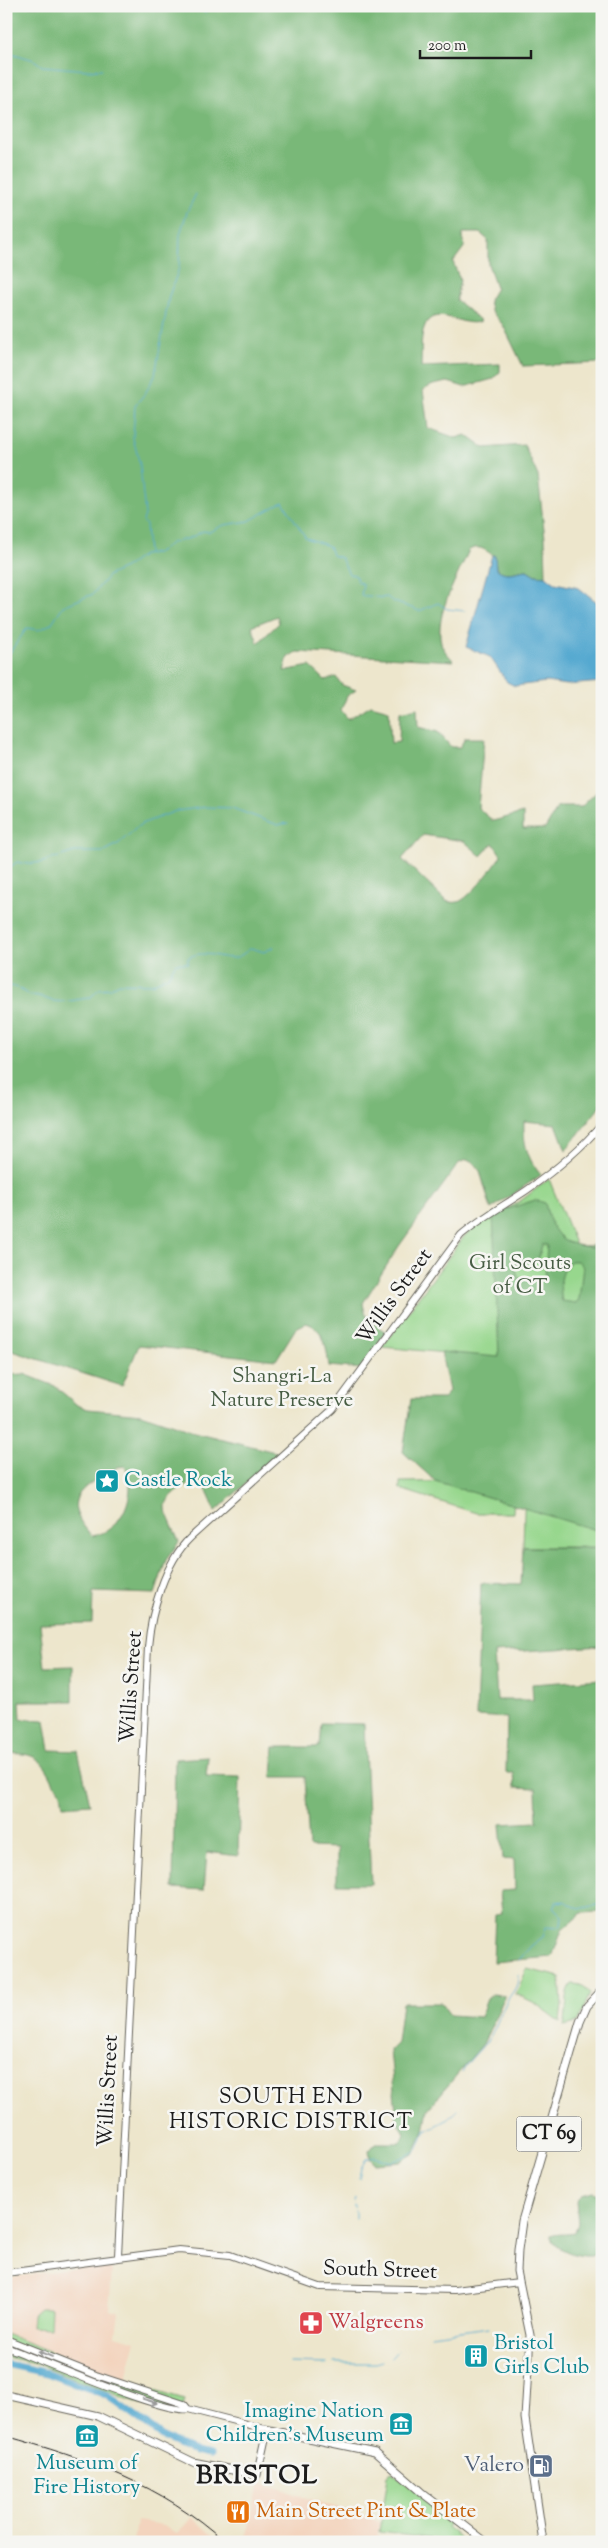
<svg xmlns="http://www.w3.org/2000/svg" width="608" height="2548" viewBox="0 0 608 2548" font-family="'Sorts Mill Goudy',serif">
  <rect width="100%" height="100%" fill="#f6f6f2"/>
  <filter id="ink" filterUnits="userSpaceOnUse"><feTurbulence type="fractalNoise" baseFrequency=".02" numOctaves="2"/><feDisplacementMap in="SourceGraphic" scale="10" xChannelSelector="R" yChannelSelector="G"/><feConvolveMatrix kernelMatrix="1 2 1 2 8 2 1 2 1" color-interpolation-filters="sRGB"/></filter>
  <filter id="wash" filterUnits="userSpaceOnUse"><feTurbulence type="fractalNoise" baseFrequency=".0096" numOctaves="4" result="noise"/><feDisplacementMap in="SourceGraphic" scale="20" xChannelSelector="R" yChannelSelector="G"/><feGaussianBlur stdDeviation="1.12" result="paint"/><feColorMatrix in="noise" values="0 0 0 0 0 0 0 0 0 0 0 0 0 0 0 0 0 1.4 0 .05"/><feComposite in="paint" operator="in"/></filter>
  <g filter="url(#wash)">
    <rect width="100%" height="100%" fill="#ede6cc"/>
    <path fill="#f3d4be" d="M108,2264L112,2270L109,2310L119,2312L116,2335L136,2341L125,2381L6,2334V2278Z
      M260,2482L380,2522L378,2542H244Z
      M192,2517L220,2542H134L137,2521L164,2525L177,2534Z"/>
    <path fill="#97d78d" stroke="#5a7a54" d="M549,1179L576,1246L602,1245V1350L499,1358L382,1347L466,1234L493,1214V1216L519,1202Z
      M525,1480H602V1547H523Z
      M515,1481L513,1513H476L400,1489V1482Z
      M527,1969L560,1977L562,2005L560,2022L535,2003L516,1994Z
      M572,1984C581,1984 587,1987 590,1994L577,2023L564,2026C568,2013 564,1993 572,1984Z
      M40,2308H51L50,2328L31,2327L32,2315Z
      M6,2334L126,2382L184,2400L180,2415L143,2405L35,2363L6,2357Z
      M392,2472L451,2520L446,2527L460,2538L458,2542L380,2532L388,2476Z"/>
    <path fill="#79b878" stroke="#4a6a4a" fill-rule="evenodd" d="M6,6H602V363L523,366L503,325L491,311L489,300L496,288L488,264V240L480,233H463L462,238L465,246L453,262L460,280L456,300L481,321C464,330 433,301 424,328C420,339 422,355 421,367L500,364V372L493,379L464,387L448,382L433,385L423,390L428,428L456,438L466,435L484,448L524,445L538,476L545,538L546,576L535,575L527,570C515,571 506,577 496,568L495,556C485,551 481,544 469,550C459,574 434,615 441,642C442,649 449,656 454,661L297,652L288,657L284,671L310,666L325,680L336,677L342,685L356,690L347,696L341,710L348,719L371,705L389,710L391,743L399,742L400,712L417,708L418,727L438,732L451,747H460L465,738H484L478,808L493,821L523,813V829H545L558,807H581L602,787V1104L566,1150L556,1124L524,1121C523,1142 527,1159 541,1175L491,1209L480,1171L472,1161L466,1160L459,1163L399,1246L363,1303C365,1319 373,1324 386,1332L362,1369L329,1366C326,1348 325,1328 306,1323L296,1328L276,1360L139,1345L122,1386L6,1349ZM277,616L279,623L258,643L252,626ZM423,835L464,841L481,856L493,843L501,855C496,865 469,899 458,902C454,903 450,902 446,901L402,859Z
      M535,1200L545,1203C553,1240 566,1246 602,1248V1532L435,1481L403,1452L411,1399H444L449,1391L441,1352L499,1357L493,1214ZM542,1245H547L545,1278L529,1280L518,1278L516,1270L517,1263L538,1260ZM571,1261H578L583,1267L579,1299L576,1303L562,1301C559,1287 560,1271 571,1261Z
      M24,1374L55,1386L77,1405L88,1409L141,1414L194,1432L279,1453L215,1512C210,1498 209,1485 192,1482C154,1504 165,1506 179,1542L166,1560L155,1594L93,1592L92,1623L40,1624L45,1667L73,1666V1701H20L21,1719L45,1720L50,1750L78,1751L90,1804L63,1806C62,1801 62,1794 60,1790C59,1787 54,1784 53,1781C42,1757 32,1752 6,1754V1375ZM125,1466C139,1492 122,1532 92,1536C56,1497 85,1486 118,1467Z
      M523,1547L602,1548V1646L494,1653L497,1700H533L532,1684L602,1679V1912L582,1913L562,1930L552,1957L493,1962L495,1915L502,1914L500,1891L515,1890L514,1860L503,1859L500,1824L537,1822L536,1788L515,1787L514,1773H506L507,1718L476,1716L481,1583L521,1584Z
      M321,1723L364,1724L371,1884H337V1848L309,1847L305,1777H272L274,1747H319Z
      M208,1757L206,1776L240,1777L238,1856L207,1852L204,1890L173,1888L175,1759Z
      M493,1994L505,1996L483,2044L428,2109L424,2131L413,2154L400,2162L375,2164L370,2158L369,2151L376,2143H400L405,2134L397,2122L390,2050L397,2043L402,2003H441L450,2015L480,2017L487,1999Z
      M593,2192L599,2194L602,2200V2252C598,2253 593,2256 590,2256C578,2257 552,2249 551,2236C558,2233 567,2235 575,2233L578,2223L576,2200L581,2195Z"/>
    <path fill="#54a9d0" stroke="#386276" d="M492,555L495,556L496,568C506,577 515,571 527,570L535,575L546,576L555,583L579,588L602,606V682L566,685L546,682L515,686L507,682L490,657L466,647Z"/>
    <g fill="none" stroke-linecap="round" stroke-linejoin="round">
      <path stroke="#54a9d0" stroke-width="1" d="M197,6L205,13
        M6,43L8,52L34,60L42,66L88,70L102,69
        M148,553L146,525L143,521L145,515L140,465L133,438L135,406L146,392L155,375L169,296L179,268L180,234L187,212L196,194
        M6,658L27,628L38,630L51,624L63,606L93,594L109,575L125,568L143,555L157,553L171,543L190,538L203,531L209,532L224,525L249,521L283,502L306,538L329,546L332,555L341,558L349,574L355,575L358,582L363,584L361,596C372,595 379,599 387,597C396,605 407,605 419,611L438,603L447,609L465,611
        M6,870L17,862L27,864L43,862L74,852H103L118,844L141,824L176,811L206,807L232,808L278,825L288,823
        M6,985L18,988L30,996C41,994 45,1000 54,1001C66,1003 77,999 90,998L99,989L111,988L119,983L152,984L168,976L176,963H188V958C202,949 218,958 233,958C239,958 245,952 251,948L264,952L274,947
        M6,1112L15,1116
        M519,1960L531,1946L543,1937L546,1927L558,1928L561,1925L562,1916L553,1907L556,1902L564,1901L579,1909L602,1904
        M462,2072C469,2058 483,2049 491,2035C497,2025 500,2013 506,2003C511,1992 519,1989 518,1975
        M359,2178L361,2168L366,2159L375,2157L392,2162L406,2156L417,2150L425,2131L448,2119L457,2110
        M354,2201L355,2198
        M354,2208V2205
        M355,2218V2211
        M431,2335L489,2327
        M391,2358L397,2351
        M289,2363L327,2364
        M334,2363H375L382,2361"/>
      <path stroke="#54a9d0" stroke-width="7" d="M6,2364L47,2373L106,2395L166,2439L195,2452L210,2455"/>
    </g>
  </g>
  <g filter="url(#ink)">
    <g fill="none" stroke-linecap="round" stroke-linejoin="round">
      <defs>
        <path id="secondary" d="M118,2256L148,1647C151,1612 165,1562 190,1538L333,1409L461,1235C482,1217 505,1205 527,1190C554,1171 581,1149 602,1124
          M6,2273L179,2250L230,2255L320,2287L455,2290L519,2282
          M6,2339L96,2375L184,2404L188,2409
          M6,2347C35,2358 167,2415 188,2409L265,2429"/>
        <path id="primary" d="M543,2542L525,2418L530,2335L517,2271L518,2250L522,2221L580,2022L587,2006L602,1990"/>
        <path id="trunk" d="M6,2395L98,2416L193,2462L257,2475L265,2439V2429L375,2452L421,2492L486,2542"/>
      </defs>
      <use href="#secondary" stroke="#65635a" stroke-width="8"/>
      <use href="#primary" stroke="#65635a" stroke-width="9"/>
      <use href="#trunk" stroke="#65635a" stroke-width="9"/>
      <use href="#secondary" stroke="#fff" stroke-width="6"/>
      <use href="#primary" stroke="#fff" stroke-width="7"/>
      <use href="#trunk" stroke="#fff" stroke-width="7"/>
      <path stroke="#1c1c1c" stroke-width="1" d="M6,2436C87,2459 162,2484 225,2542"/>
    </g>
    <defs><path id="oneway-shaft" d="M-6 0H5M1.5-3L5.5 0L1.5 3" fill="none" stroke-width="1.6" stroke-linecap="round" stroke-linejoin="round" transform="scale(1.25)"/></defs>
    <g stroke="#999">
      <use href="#oneway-shaft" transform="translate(45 2354) rotate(-158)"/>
      <use href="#oneway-shaft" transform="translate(150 2401) rotate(17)"/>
    </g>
  </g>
  <defs>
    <symbol id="sight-square" viewBox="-11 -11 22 22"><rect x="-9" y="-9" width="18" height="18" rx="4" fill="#0f9aa8" stroke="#f6f6f2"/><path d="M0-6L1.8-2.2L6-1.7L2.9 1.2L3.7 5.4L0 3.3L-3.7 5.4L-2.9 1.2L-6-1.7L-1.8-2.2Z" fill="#fff"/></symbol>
    <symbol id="pharmacy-square" viewBox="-11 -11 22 22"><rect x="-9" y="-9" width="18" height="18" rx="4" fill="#e0444e" stroke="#f6f6f2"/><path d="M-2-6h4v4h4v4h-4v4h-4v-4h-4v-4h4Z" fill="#fff"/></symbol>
    <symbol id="building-square" viewBox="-11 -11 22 22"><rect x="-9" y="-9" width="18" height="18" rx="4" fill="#0f9aa8" stroke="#f6f6f2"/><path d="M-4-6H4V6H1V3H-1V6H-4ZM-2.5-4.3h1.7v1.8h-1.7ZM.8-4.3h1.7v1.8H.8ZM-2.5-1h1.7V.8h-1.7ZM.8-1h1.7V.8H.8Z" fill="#fff"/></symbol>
    <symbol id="museum-square" viewBox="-11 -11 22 22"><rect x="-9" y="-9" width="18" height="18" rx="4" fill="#0f9aa8" stroke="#f6f6f2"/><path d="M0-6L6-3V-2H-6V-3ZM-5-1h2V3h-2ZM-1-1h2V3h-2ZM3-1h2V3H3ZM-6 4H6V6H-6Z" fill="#fff"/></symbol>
    <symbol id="fuel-square" viewBox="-11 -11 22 22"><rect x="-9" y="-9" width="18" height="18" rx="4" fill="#5c6f8a" stroke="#f6f6f2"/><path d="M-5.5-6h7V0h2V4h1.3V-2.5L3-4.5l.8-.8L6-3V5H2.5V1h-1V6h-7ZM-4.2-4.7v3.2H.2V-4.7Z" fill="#fff"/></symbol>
    <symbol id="restaurant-square" viewBox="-11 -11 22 22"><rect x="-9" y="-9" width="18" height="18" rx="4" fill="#e8710a" stroke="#f6f6f2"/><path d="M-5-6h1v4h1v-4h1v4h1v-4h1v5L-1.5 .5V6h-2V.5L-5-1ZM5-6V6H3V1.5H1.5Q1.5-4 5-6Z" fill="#fff"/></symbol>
  </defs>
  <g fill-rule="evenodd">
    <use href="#sight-square" x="93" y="1467" width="28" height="28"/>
    <use href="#pharmacy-square" x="297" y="2309" width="28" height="28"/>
    <use href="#building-square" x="462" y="2342" width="28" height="28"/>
    <use href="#museum-square" x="387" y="2410" width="28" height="28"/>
    <use href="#museum-square" x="73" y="2422" width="28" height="28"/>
    <use href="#fuel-square" x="527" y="2452" width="28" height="28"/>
    <use href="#restaurant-square" x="224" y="2498" width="28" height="28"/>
  </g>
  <g text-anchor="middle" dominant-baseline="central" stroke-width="5" stroke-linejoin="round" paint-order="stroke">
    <rect fill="#f6f6f2" stroke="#5d5d5c" stroke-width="1" x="516.5" y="2116.5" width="65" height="35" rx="4"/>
    <g font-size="20" font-weight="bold" fill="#1c1c1c">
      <text x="549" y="2134">CT 69</text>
    </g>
    <g font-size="21" fill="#475d44" stroke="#f6f6f2">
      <text x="520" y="1264">Girl Scouts<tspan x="520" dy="24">of CT</tspan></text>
      <text x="282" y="1377">Shangri-La<tspan x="282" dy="24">Nature Preserve</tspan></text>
    </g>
    <g font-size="21" fill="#1c1c1c" stroke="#f6f6f2">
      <text transform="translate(395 1297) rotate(-54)">Willis Street</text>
      <text transform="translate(132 1687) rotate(-86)">Willis Street</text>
      <text transform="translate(109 2091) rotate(-87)">Willis Street</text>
      <text transform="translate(380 2271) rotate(2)">South Street</text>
    </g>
    <g font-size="21" fill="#0d838f" stroke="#f6f6f2" text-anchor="start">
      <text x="124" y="1481">Castle Rock</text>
      <text x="494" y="2344">Bristol<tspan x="494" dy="24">Girls Club</tspan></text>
      <text x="384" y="2412" text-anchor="end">Imagine Nation<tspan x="384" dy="24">Children's Museum</tspan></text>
      <text x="87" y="2464" text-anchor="middle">Museum of<tspan x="87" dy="24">Fire History</tspan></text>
    </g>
    <g font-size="21" fill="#be3a42" stroke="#f6f6f2" text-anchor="start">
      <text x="328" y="2323">Walgreens</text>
    </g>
    <g font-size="21" fill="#4e5e75" stroke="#f6f6f2" text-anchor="end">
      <text x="524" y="2466">Valero</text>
    </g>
    <g font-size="21" fill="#c56008" stroke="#f6f6f2" text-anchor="start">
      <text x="256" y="2512">Main Street Pint &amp; Plate</text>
    </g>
    <g font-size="22" letter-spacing="1" fill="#1c1c1c" stroke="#f6f6f2">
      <text x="291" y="2098">SOUTH END<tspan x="291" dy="25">HISTORIC DISTRICT</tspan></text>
    </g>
    <g font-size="26" font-weight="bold" letter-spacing="1" fill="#1c1c1c" stroke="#f6f6f2">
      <text x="257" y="2476">BRISTOL</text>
    </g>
  </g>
  <rect width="608" height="2548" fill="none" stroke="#f6f6f2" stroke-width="25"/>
  <path d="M420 50v8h111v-8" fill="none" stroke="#1c1c1c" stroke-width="2.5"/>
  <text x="428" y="50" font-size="15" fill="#1c1c1c" stroke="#f6f6f2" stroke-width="4" paint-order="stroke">200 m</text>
</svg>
